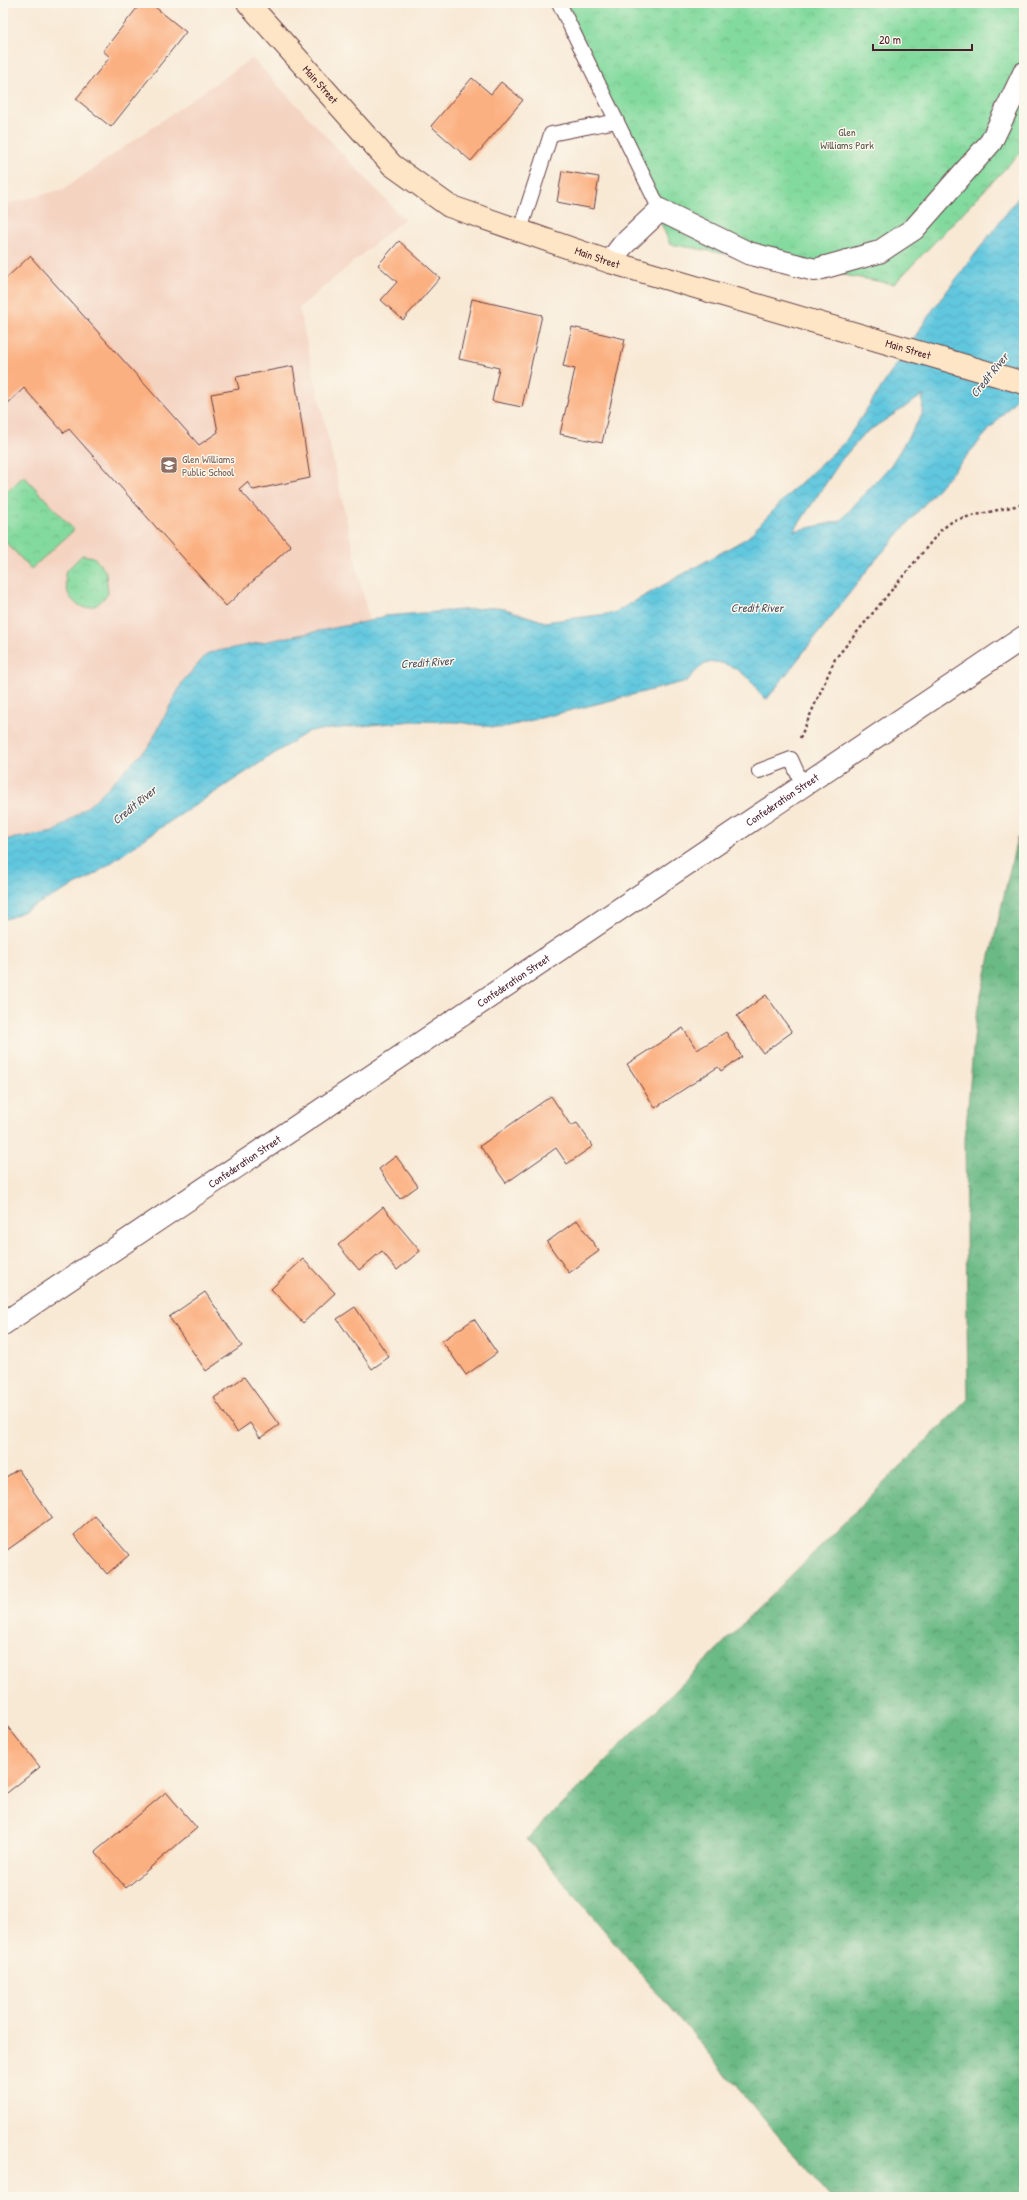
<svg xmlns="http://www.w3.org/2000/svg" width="1027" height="2200" viewBox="0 0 1027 2200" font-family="'Patrick Hand',sans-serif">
  <defs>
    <pattern id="forest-crowns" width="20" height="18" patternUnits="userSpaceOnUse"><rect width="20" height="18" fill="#6aba85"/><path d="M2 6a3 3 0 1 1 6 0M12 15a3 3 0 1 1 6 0" fill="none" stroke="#59976d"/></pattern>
    <pattern id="park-crowns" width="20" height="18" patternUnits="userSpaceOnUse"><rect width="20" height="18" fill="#83da9e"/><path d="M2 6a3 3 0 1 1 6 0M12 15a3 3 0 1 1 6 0" fill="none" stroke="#73bb88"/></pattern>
    <pattern id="water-waves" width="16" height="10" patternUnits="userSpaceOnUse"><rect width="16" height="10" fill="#61c7de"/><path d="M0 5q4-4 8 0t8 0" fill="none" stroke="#56aabf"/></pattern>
  </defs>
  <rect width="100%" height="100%" fill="#fbf7ec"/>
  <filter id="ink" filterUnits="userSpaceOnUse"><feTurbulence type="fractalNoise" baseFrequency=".025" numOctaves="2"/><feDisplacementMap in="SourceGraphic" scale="8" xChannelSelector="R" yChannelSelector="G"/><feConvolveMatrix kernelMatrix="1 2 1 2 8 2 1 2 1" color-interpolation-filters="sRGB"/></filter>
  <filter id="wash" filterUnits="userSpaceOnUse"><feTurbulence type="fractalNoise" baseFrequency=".012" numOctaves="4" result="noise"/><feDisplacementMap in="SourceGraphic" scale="16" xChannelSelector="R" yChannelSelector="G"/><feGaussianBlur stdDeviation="0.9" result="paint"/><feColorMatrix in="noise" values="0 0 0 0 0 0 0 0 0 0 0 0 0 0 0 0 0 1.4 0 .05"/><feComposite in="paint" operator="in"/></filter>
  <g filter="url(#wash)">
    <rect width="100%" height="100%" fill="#f8e9d5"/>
    <path fill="#f4d3c1" d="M252,58L404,219L299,308L369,621L208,653L183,681L149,746L92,803L54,832L3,840V205L64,189Z"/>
    <path fill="url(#forest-crowns)" stroke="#5a6c58" d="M1024,829V2197H830L527,1839L968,1399L965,1139L976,1017L1017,839Z"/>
    <path fill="url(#park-crowns)" stroke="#667c64" d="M566,3H1024V149L894,284L670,244Z
      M24,476L74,530L31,569L3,539V495Z
      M82,555L94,557L106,572L108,594L97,605L86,608C67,602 66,590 65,572Z"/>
    <path fill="url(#water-waves)" stroke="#567384" fill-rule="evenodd" d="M1024,190V390L873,563L767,699C758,695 758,688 751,681C741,670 717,655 702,666C696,670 691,677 687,681L501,728L457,722L413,721L309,731L157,830L91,877L14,916L3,920V840L54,832L92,803L149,746L183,681L208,653L369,621L385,616L499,607L545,622L614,613L747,538L794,489L845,442L934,308ZM923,395L922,415L891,465L840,521L794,531L842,459L864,434Z"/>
    <g id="blocks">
      <path fill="#fbb081" d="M141,3H150L186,32L111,127L76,99L110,57L103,51Z
        M472,78L491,94L501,82L523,100L471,161L431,126Z
        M562,171L599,177L594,209L557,202Z
        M399,241L440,278L403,320L381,300L397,282L378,265Z
        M30,256L199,445L218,432L211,394L239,389L236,377L293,366L310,478L253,490L247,482L239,489L291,546L226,606L69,429L64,433L24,388L3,408V281Z
        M472,299L542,315L522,407L492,401L499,368L459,359Z
        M572,327L625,339L602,443L560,434L575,369L563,366Z
        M766,995L792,1032L763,1053L737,1016Z
        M683,1028L697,1050L726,1032L742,1057L721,1071L718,1067L655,1108L627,1064Z
        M551,1096L571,1126L577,1123L593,1146L567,1164L556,1148L506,1183L480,1146Z
        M396,1156L418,1186L400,1199L379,1169Z
        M383,1207L420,1251L397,1270L382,1251L359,1270L338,1245Z
        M577,1220L599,1251L569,1273L547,1242Z
        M303,1259L335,1293L303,1323L271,1289Z
        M205,1292L242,1346L206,1371L169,1317Z
        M355,1307L389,1357L372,1369L337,1319Z
        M474,1319L497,1353L466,1375L442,1341Z
        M244,1377L279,1425L260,1438L250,1423L237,1432L214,1398Z
        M18,1469L52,1518L3,1553V1479Z
        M95,1516L129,1555L107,1574L74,1535Z
        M3,1721L40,1767L3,1796Z
        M166,1792L197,1828L126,1888L95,1852Z"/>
    </g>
  </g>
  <g filter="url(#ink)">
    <use href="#blocks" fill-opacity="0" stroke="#643d44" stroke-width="1"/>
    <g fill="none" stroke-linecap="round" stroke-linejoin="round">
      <defs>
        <path id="service" d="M559,3L660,210
          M520,230L551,134L617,121
          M759,771L791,759L803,786"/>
        <path id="minor" d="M610,262L622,246L660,210L748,253L815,270L879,252L914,229L991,142L1024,73"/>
        <g id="tertiary">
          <path id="s1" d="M3,1324L1024,637"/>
        </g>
        <g id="secondary">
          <path id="s2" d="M248,3L392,165L449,206L610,262L1024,383"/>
        </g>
      </defs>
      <use href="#service" stroke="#643d44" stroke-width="16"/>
      <use href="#minor" stroke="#643d44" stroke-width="24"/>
      <use href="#tertiary" stroke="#643d44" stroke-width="24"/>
      <use href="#secondary" stroke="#643d44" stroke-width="24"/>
      <path stroke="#643d44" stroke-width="2.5" stroke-dasharray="3 3" stroke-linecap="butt" d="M800,738L835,659L941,530L954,520L1024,504"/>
      <use href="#service" stroke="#fff" stroke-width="14"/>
      <use href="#minor" stroke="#fff" stroke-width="22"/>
      <use href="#tertiary" stroke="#fff" stroke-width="22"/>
      <use href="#secondary" stroke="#fde5c5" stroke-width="22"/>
    </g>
  </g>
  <defs>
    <symbol id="school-square" viewBox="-11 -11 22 22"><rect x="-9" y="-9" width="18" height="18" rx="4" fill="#8d6e63" stroke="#fbf7ec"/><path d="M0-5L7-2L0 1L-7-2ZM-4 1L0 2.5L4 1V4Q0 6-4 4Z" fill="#fff"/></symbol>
  </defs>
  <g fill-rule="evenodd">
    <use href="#school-square" x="159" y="455" width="20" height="20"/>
  </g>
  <g text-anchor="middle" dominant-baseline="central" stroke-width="3" stroke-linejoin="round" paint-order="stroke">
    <g font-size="11" fill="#4a1f2b" stroke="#fbf7ec">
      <text stroke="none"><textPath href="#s2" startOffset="109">Main Street</textPath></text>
      <text stroke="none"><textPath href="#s2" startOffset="444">Main Street</textPath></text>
      <text stroke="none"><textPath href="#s2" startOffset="768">Main Street</textPath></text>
      <text stroke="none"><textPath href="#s1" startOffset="939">Confederation Street</textPath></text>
      <text stroke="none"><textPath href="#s1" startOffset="615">Confederation Street</textPath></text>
      <text stroke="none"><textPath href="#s1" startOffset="291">Confederation Street</textPath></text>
    </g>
    <g font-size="11" fill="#5b574e" stroke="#fbf7ec">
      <text x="847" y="132">Glen<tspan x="847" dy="13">Williams Park</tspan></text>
    </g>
    <g font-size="11" fill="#785e54" stroke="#fbf7ec" text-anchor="start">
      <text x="182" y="459">Glen Williams<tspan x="182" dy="13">Public School</tspan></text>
    </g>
    <g font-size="12" font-style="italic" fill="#515161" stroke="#fbf7ec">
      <text transform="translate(989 375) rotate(-51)">Credit River</text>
      <text x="757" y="607">Credit River</text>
      <text transform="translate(427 662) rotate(-4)">Credit River</text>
      <text transform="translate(134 805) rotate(-39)">Credit River</text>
    </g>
  </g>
  <rect width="1027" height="2200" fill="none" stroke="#fbf7ec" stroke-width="16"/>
  <path d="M873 44v6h99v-6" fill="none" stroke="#4a1f2b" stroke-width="2"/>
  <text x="879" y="44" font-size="12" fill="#4a1f2b" stroke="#fbf7ec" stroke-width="3" paint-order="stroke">20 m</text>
</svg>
